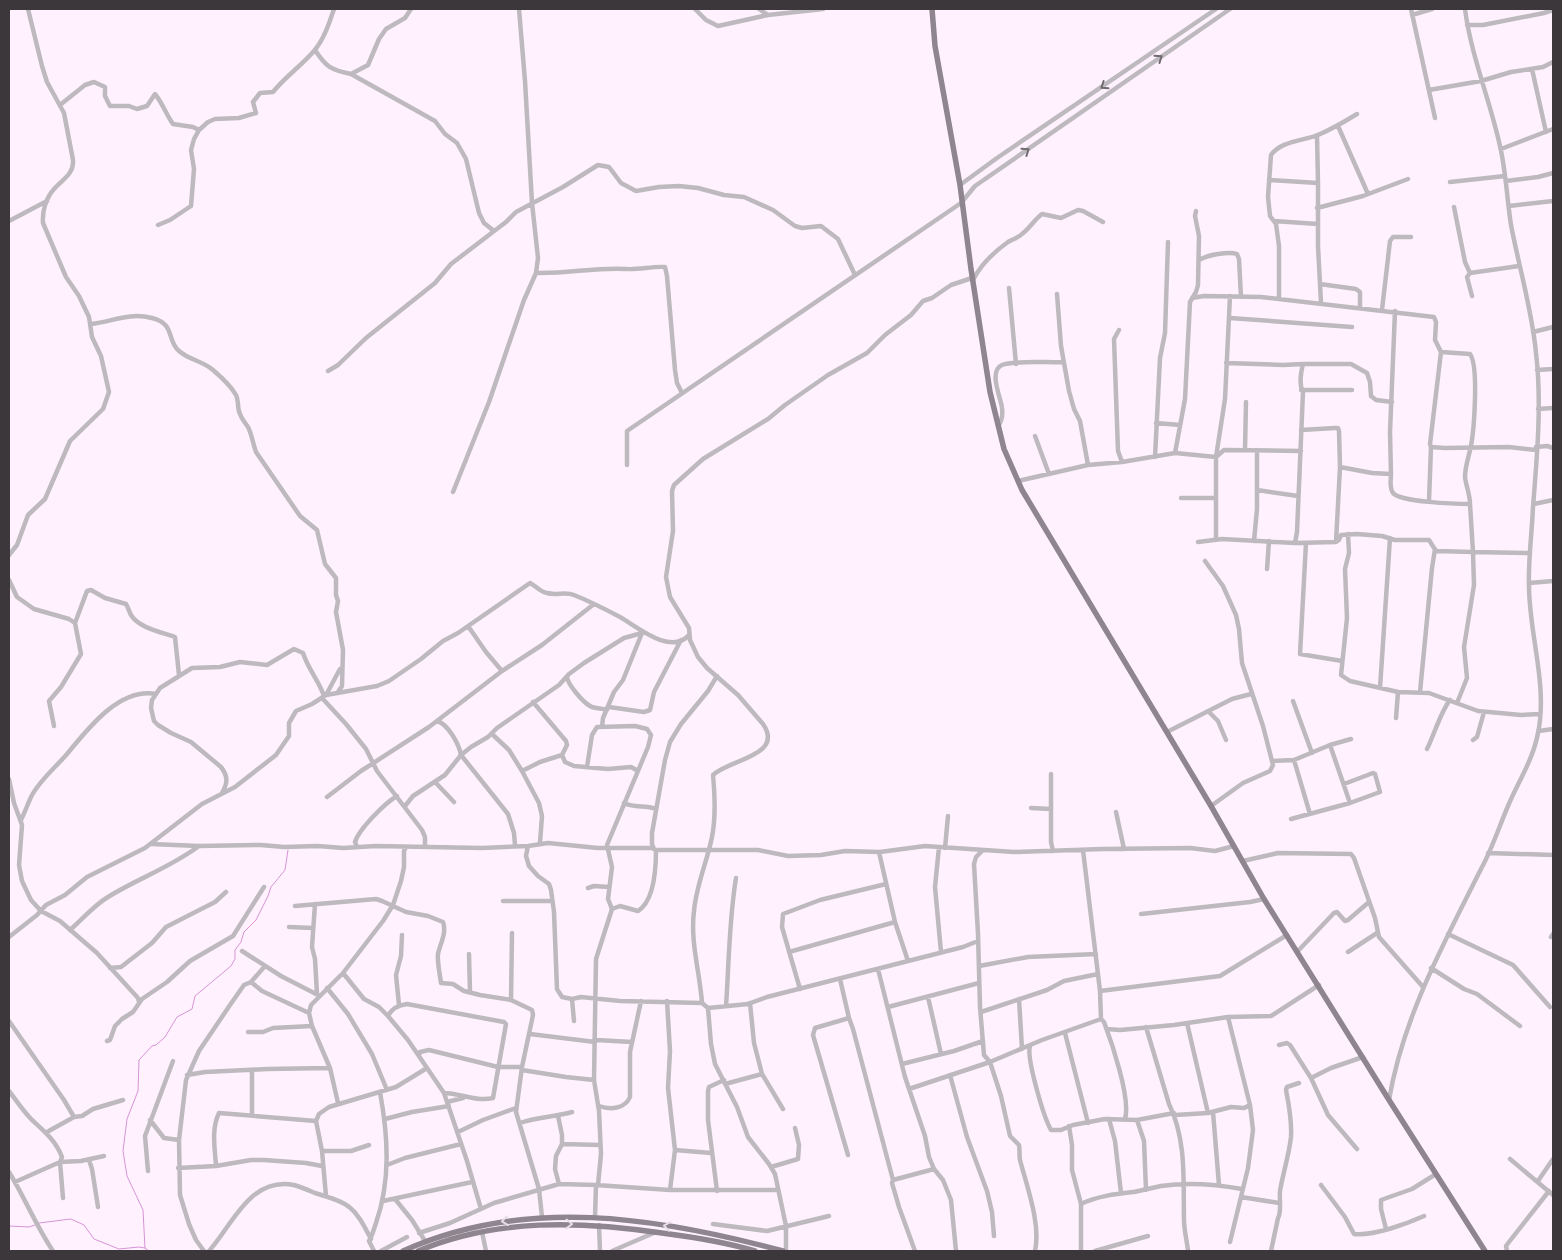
<svg xmlns="http://www.w3.org/2000/svg" width="1562" height="1260" viewBox="0 0 1562 1260" font-family="Barlow,sans-serif">
  <rect width="100%" height="100%" fill="#fff2fe"/>
  <g fill="none" stroke-linecap="round" stroke-linejoin="round">
    <path stroke="#d893d8" stroke-width="1" d="M39,1223L71,1219L84,1225L94,1239L119,1249L139,1247L145,1248L149,1251
      M9,1226L29,1227L35,1225
      M145,1248L143,1210L127,1176L123,1151L127,1119L138,1091L139,1060L152,1046L156,1045L165,1037L177,1017L192,1009L195,996L231,966L235,959V950L241,942L244,932L256,920L268,896L271,887L285,870L288,850"/>
    <path stroke="#beb9be" stroke-width="4.5" d="M695,9L706,20L718,26L768,15L823,9
      M759,9L768,15
      M1411,9L1435,118
      M1412,15L1432,9
      M1467,25H1483L1544,13L1553,10
      M315,50C326,67 331,70 351,74L435,121L445,134L457,143L466,159L479,213L484,223L494,231
      M1532,69L1546,132
      M351,74L368,65L379,39L386,29L405,18L411,9
      M1429,90L1481,81L1511,72L1543,67L1553,62
      M60,105L85,85L94,82L105,87V96L110,106H129L137,109L147,106L155,94C163,104 166,114 173,124L193,127L199,130
      M1338,126L1368,194
      M1317,135L1318,183
      M1501,149L1553,129
      M1269,180L1318,183V246L1321,303
      M1506,181L1538,177L1553,173
      M1450,182L1505,176
      M960,185L997,158L1216,9
      M1509,206L1553,201
      M1454,207L1465,262L1470,273
      M1317,208L1363,196L1408,179
      M9,221L47,201
      M1274,221L1318,224
      M158,225L170,220L191,206L194,169L191,150L194,139L199,130L208,122L215,119L239,118L256,113L253,102L260,93L273,92C285,77 301,66 314,51C324,39 329,24 334,9
      M1199,260C1207,255 1229,251 1237,254L1239,259L1241,297
      M536,273C566,274 597,267 626,269C639,270 652,266 665,267L667,276L675,370L677,383L682,393
      M973,280C981,264 994,252 1008,242C1013,239 1018,238 1022,234C1030,228 1034,220 1042,214L1061,218L1078,210L1083,211L1103,222
      M1320,284L1356,289L1360,292V307
      M1009,288L1016,364
      M1057,294L1061,346L1069,391L1074,409L1080,421L1088,465
      M1472,296L1467,277L1470,273L1519,266
      M1192,298L1204,296L1261,297L1434,317L1436,322L1435,340L1441,352L1470,354C1479,366 1474,430 1471,446C1469,456 1465,466 1465,477C1466,486 1470,494 1470,504
      M1279,299V246L1276,224L1270,216L1268,197L1271,155C1281,141 1302,141 1318,135C1332,129 1344,122 1357,114
      M1382,310L1390,241L1393,237H1411
      M1230,318L1352,327
      M91,324C112,322 128,312 152,318C176,324 166,340 179,351C189,360 203,361 213,370C220,376 231,386 236,395C239,401 237,408 240,414C242,419 245,423 248,427C252,435 253,444 256,452L300,516L317,530L325,564L336,578V595L338,601L336,612L343,650L342,686L338,692
      M1119,330L1114,339L1118,451L1122,462
      M1533,332L1553,327
      M1441,352L1430,444L1431,447L1445,448L1509,447L1536,450
      M1226,363L1283,365L1303,364
      M1537,370L1553,369
      M328,371L338,365L366,338L435,283L451,264L506,222L516,212L563,187L598,165L609,167L621,183L636,191L659,187L679,186L698,188L724,195L744,197L773,210L795,226L802,228L821,226L838,239L855,275
      M1301,390H1352
      M1538,409L1553,408
      M1156,423L1180,425
      M998,426C1002,421 1003,415 1002,408C1001,398 988,371 1002,365C1015,360 1048,363 1064,362
      M1301,430L1335,428H1338L1339,431L1340,467L1336,542
      M1035,436L1049,474
      M1536,447L1547,446L1553,448
      M1245,450L1246,402
      M1175,453L1216,457L1224,450L1301,451
      M1155,457L1160,358L1165,333L1168,242
      M627,465V431L961,203L975,186L1230,9
      M1340,467L1372,473L1391,474L1390,432L1395,311
      M1391,474C1391,480 1389,487 1393,493C1400,502 1457,504 1470,504L1473,552L1530,553
      M1018,481L1088,465L1122,462L1175,453L1185,399L1190,302L1196,292L1198,285L1199,236L1195,216L1196,211
      M1257,490L1298,496
      M453,492L489,402L524,300L536,273L538,258L532,203L525,81L519,9
      M1181,498H1216
      M1429,501L1431,447
      M1534,504L1553,500
      M1348,534L1349,553L1345,569L1347,618L1341,675L1350,681L1398,692
      M1216,539V457L1225,399L1230,296
      M1254,541L1257,509V450
      M1198,542L1222,539L1295,543L1336,542
      M1336,542L1339,540L1341,535L1357,534L1382,536L1395,540H1429L1436,551L1473,552L1474,585L1464,647L1467,678L1457,703
      M1295,543L1297,532L1303,392C1299,385 1301,372 1303,364H1351L1367,373L1370,382L1371,396L1376,400L1392,402
      M1306,543L1300,654L1342,661
      M9,555L17,545L28,515L45,499L70,441L103,409L109,392L101,356L92,337L89,317L79,296L66,277L43,223C42,211 46,198 54,189C63,179 74,174 73,160L64,113L47,82L42,66L28,9
      M1205,561L1223,586L1236,615L1239,629L1242,663L1263,726L1273,765L1270,771L1243,783L1211,806
      M1267,569L1269,541
      M9,580L17,597L34,609L69,619L75,623
      M1529,583L1553,581
      M468,626L486,652L502,671
      M567,677C568,685 583,702 590,706C595,709 602,708 607,710
      M1380,688L1390,538
      M1420,692L1432,568L1435,549
      M326,695L340,669
      M322,698L346,724L366,749L377,771L422,830L425,837V846
      M1293,701L1312,753
      M533,702L566,741L567,745L562,755L565,762L574,766L608,769L631,767L638,771
      M609,707L644,712L650,710L654,692L681,640
      M1209,712L1218,721L1226,740
      M1396,718L1398,692L1429,693L1478,711L1521,715L1540,714
      M437,721C448,724 459,744 461,755L508,814L514,833L515,845
      M54,726L49,701L61,687L81,654L75,623L87,591L91,590L105,598L126,604C128,607 129,611 131,615C139,628 161,632 175,637L179,675
      M1539,731L1553,729
      M1167,732L1232,699L1251,694
      M492,734L509,750L522,771L539,803L542,816L540,843
      M1473,740L1477,737L1484,712
      M1330,745L1350,803
      M1427,749C1434,735 1441,711 1450,700
      M1294,760L1310,814
      M1272,761L1294,760L1330,745L1351,739
      M587,767L592,735L597,727L635,726L647,729L651,735L648,747L607,845L612,867L608,899L612,909L596,959L594,1080L599,1111L601,1154L598,1185
      M522,771L540,762L562,755
      M9,779L14,803L22,825L19,865L22,881L31,900L41,911L60,921L97,953L138,998L139,1002
      M435,782L454,802
      M222,793C228,783 228,776 221,767L191,742L171,733L158,725L154,721L151,708L152,700L160,688L192,668L220,667L240,662L267,665L294,649L303,653C308,669 319,681 324,696
      M327,797L361,771L429,727L502,671L542,645L594,604
      M624,803C636,809 645,804 656,809
      M405,806L413,796L445,775L461,755L471,747L488,737L497,728L559,685L569,674L584,663L624,638L642,633L623,680L614,692L603,718L602,727
      M1031,808L1051,809V842L1053,851
      M1051,809V774
      M1116,812L1124,849
      M1291,819L1350,803L1380,792L1375,774L1373,773L1344,784
      M21,820C25,812 28,803 32,795C41,779 55,768 67,754C87,730 119,687 156,694
      M151,844L199,846L261,845L284,847L318,846L343,848L376,846L482,848L528,846L548,843L598,848H652L656,850H758L788,856L821,855L845,851L880,852L925,846L1014,852L1103,849L1190,848L1215,851L1234,846
      M528,846L526,856L529,866L538,876L549,884L551,890L554,912L557,989L562,997L572,999L581,997L620,1001L702,1003L708,1008L711,1044L715,1064L737,1107L748,1137L769,1164L775,1174L786,1226V1251
      M357,847L355,842C359,829 385,803 397,796
      M939,847L935,887L941,952
      M945,848L948,816
      M654,849L652,844V833L665,760L670,742L681,724L708,691L717,676
      M1083,850L1100,991L1101,1019L1104,1022C1112,1043 1131,1099 1125,1119
      M982,851L976,857L974,864L978,934L980,1007L984,1055L990,1062L1001,1096L1010,1136L1019,1145C1020,1150 1019,1155 1020,1160C1027,1187 1041,1224 1035,1251
      M879,852L895,922L908,961
      M1488,853L1553,855
      M1243,861L1278,853L1351,854L1354,858L1375,918L1379,937L1423,987
      M588,888L594,886L609,887
      M503,901H552
      M315,904L312,947L315,959L317,994
      M295,906L376,899L382,901L406,912L428,916L443,922C447,933 440,944 438,954C437,961 440,975 441,983L453,984L464,991L480,995L511,1000L532,1010L533,1015L522,1067L516,1112L539,1189L542,1217
      M612,909L620,906L638,911C654,901 656,868 656,850
      M1141,914L1250,902L1264,899
      M289,927L313,928
      M70,930C83,919 93,906 108,897C137,879 171,867 199,846
      M1448,934L1513,965L1550,1007
      M9,937L37,915L46,905L65,895L87,877L145,848L202,804L235,787L276,755L289,736V723L296,711L312,704L326,695L377,686L389,681L421,659L443,641L458,633L530,583C536,586 540,592 547,593C556,596 565,591 574,595C589,601 605,609 620,617C636,626 671,656 689,635
      M1551,937L1553,934
      M242,951L281,976L318,995
      M789,952L895,922
      M1297,952L1334,913L1337,912L1345,921L1348,920L1369,902
      M1348,952L1377,933
      M469,954L470,992
      M979,966L1028,957L1096,954
      M110,968L121,967L152,943L166,927L215,902L226,892
      M1431,968L1464,989L1477,994L1520,1026
      M878,969L905,1077L925,1136L929,1157L934,1169L943,1180L951,1200L956,1251
      M343,973L364,999L379,1007L388,1016L408,1040L444,1093L467,1161L481,1209
      M840,979L849,1018L853,1029L893,1180
      M251,982L262,991L309,1013
      M327,988L348,1014L372,1054L387,1090
      M800,989L782,927L783,914L820,900L886,884
      M1100,991L1220,976L1287,935
      M928,997L941,1054
      M572,999L574,1021
      M1019,999L1022,1049
      M511,1000L512,933
      M667,1001L670,1051L668,1088L675,1150L670,1190
      M702,1003C700,973 690,942 694,911C696,886 707,862 712,837C716,817 715,796 713,775C727,760 785,756 763,724L738,695L707,668L698,657L690,640L689,628L670,597L666,577L673,531L672,491L674,485L703,459L768,419L785,405L828,375L867,353L885,335L911,315L923,301L932,298L951,285L972,278
      M399,1005L396,975L401,956L402,935
      M726,1006C729,963 729,920 736,878
      M888,1007L979,983
      M708,1008L748,1004L767,997L963,947L978,941
      M981,1012L1047,990L1064,981L1098,974
      M388,1016C392,1008 398,1005 407,1004L504,1022L506,1024L493,1098C476,1102 460,1093 444,1093
      M1228,1017L1250,1105L1253,1130L1248,1168L1230,1242
      M9,1021L64,1100L74,1117
      M1187,1023L1208,1113
      M1146,1027L1169,1104C1187,1141 1183,1181 1184,1220C1184,1230 1187,1241 1188,1251
      M1107,1029L1120,1030L1174,1025L1228,1017L1271,1016L1319,985
      M248,1032H263L273,1028L312,1026
      M1065,1033L1088,1123
      M530,1034L595,1042
      M596,1040L632,1042
      M107,1041L110,1040L115,1026L122,1019L133,1012L142,999L167,982L190,961L233,936L264,887
      M1279,1045L1287,1043L1290,1045L1311,1078L1328,1115L1357,1149
      M1030,1046C1026,1058 1044,1118 1051,1130H1061L1073,1125L1105,1119L1137,1120L1174,1113
      M419,1055L420,1052L429,1050L498,1067H522
      M902,1064L954,1051L983,1041
      M522,1070L566,1077L594,1080
      M762,1074L783,1109
      M187,1075L205,1072L267,1069L330,1068
      M950,1075L967,1137L987,1191L992,1212L994,1236
      M1311,1078L1331,1068L1363,1057
      M725,1084L762,1074L754,1043L750,1003
      M909,1089L990,1062L1042,1040L1101,1019
      M9,1091C16,1100 23,1111 32,1120C44,1131 56,1141 62,1157L60,1162L63,1198
      M1389,1100C1403,1017 1444,943 1481,869C1492,849 1499,827 1508,806C1518,782 1533,760 1538,733C1548,685 1529,634 1529,586C1528,560 1532,533 1533,507C1537,457 1542,402 1536,353C1532,310 1519,267 1511,225C1507,199 1506,172 1500,146C1490,100 1471,56 1465,9
      M447,1102L463,1098
      M338,1103L330,1068L312,1026L309,1013L311,1005L343,973L383,921L393,905L401,881L404,867V851L406,847
      M599,1106C610,1110 625,1109 630,1097V1052L641,1001
      M1213,1112L1219,1185
      M252,1115V1071
      M1175,1115L1208,1113L1231,1107L1244,1108L1250,1105
      M558,1116L562,1135V1144L556,1156L555,1169L559,1184
      M385,1119L412,1112L449,1106
      M1109,1119L1115,1141L1121,1193
      M150,1120L164,1138L179,1140
      M1137,1120L1144,1141L1146,1190
      M520,1123C537,1117 555,1117 572,1112
      M1069,1126L1072,1145V1170L1081,1204V1251
      M47,1132L74,1117L82,1116L93,1109L123,1100
      M458,1132L483,1120L516,1108
      M562,1144L600,1145
      M675,1150L711,1153
      M322,1151H351L369,1145
      M848,1155L813,1035L815,1028L849,1018
      M1510,1159L1553,1195
      M89,1160L92,1169L98,1207
      M387,1165L405,1158L461,1144
      M216,1166C215,1149 211,1129 219,1113L316,1121
      M771,1167L798,1159L799,1145L795,1128
      M178,1168L216,1166L251,1160H264L306,1163L322,1166
      M148,1171L145,1136L173,1061
      M9,1172C25,1198 36,1226 53,1251
      M1538,1181L1553,1159
      M15,1182L60,1162L81,1161L104,1156
      M1321,1185L1345,1217L1354,1234C1374,1236 1406,1224 1424,1216
      M717,1191L708,1120V1091L709,1087L724,1080
      M326,1196L322,1151L316,1121L319,1114L329,1107L396,1087L427,1068
      M1241,1197L1279,1203
      M395,1199L412,1220L425,1241
      M383,1201L472,1182
      M1081,1204C1097,1196 1116,1194 1134,1192C1143,1190 1152,1188 1161,1186C1188,1182 1215,1184 1242,1189
      M595,1217L596,1185
      M713,1224L767,1231L829,1216
      M599,1225L600,1251
      M1386,1229L1381,1209V1200L1412,1189L1436,1174
      M482,1232L486,1251
      M419,1233L450,1223L494,1203L559,1184L596,1185L670,1190H777
      M204,1251L196,1240L189,1224L180,1195L179,1140L186,1080L199,1051L230,1005L244,985L251,982L265,966
      M209,1251C232,1226 250,1176 294,1185C301,1187 308,1190 315,1193C351,1204 354,1206 371,1239
      M374,1251L369,1241C372,1236 374,1229 376,1223C391,1180 388,1136 380,1092
      M381,1251L407,1237
      M612,1251L656,1232
      M915,1251L899,1207L892,1183L893,1180L934,1169
      M1095,1251L1148,1236
      M1271,1251L1278,1218C1282,1211 1279,1199 1280,1191C1283,1173 1289,1155 1291,1137C1292,1121 1289,1105 1286,1090L1287,1087L1299,1083
      M1507,1251L1506,1246L1509,1242L1549,1191"/>
    <path stroke="#8e858e" stroke-width="5.5" d="M932,9L935,46L960,185L971,269L990,392L1004,449L1022,490L1211,806L1264,899L1389,1100L1485,1251
      M403,1251C525,1196 657,1217 783,1251
      M418,1251C496,1218 581,1221 662,1233C693,1237 725,1242 755,1251"/>
  </g>
  <defs><path id="oneway-chevron" d="M-2-3.5L2.5 0L-2 3.5" fill="none" stroke-width="1.6" stroke-linecap="round" stroke-linejoin="round" transform="scale(1.25)"/></defs>
  <g stroke="#706b6f">
    <use href="#oneway-chevron" transform="translate(1159 58) rotate(-35)"/>
    <use href="#oneway-chevron" transform="translate(1104 86) rotate(146)"/>
    <use href="#oneway-chevron" transform="translate(1026 151) rotate(-35)"/>
  </g>
  <g stroke="#e8dce8">
    <use href="#oneway-chevron" transform="translate(505 1221) rotate(173)"/>
    <use href="#oneway-chevron" transform="translate(569 1224) rotate(1)"/>
    <use href="#oneway-chevron" transform="translate(667 1226) rotate(-171)"/>
  </g>
  <rect width="1562" height="1260" fill="none" stroke="#3c373b" stroke-width="20"/>
</svg>
